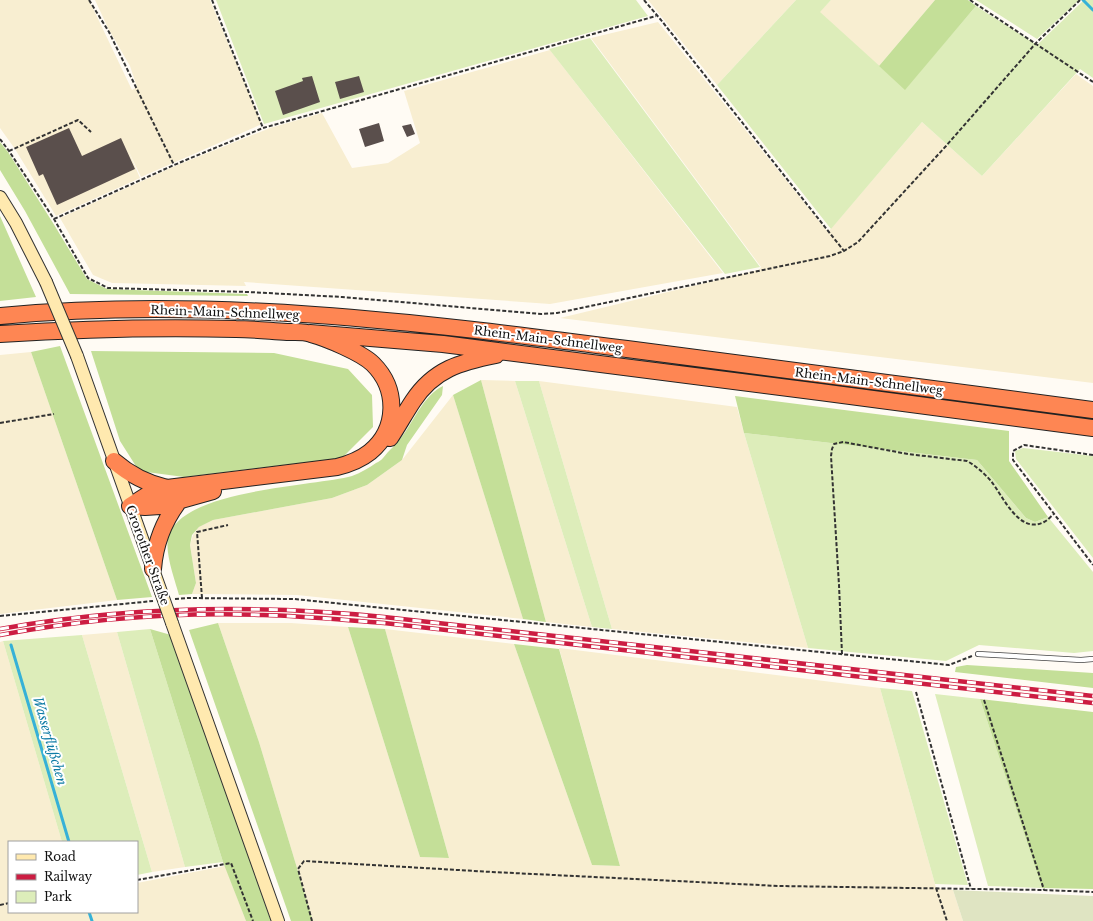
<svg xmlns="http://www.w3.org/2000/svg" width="1093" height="921" viewBox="0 0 1093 921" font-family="'Libre Baskerville',serif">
  <rect width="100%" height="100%" fill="#fffbf4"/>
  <path fill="#f8eed1" d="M0,0H89L132,90L137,87L130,66L108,28L95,0H210L262,124L141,177L128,150L140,178L56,216L15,149L0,128Z
    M648,0H796L717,85Z
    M831,0H935L879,66L819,12Z
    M658,22L828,232L922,122L982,176L1076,74L1093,86V383L560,318L759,270L761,267L591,38Z
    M550,50L723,273L550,304L244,282L246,286L112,283L93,275L60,218L175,166L270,128L322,113L352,168L388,163L420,143L404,91Z
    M31,352L117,600L0,614V355Z
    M481,380L515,381L592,627L546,622Z
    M539,381L737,407L744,433L808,648L612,629Z
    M453,395L523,619L297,595L192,594L196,583L190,545L193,535L199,527L213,520L332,498L367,485L402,460Z
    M218,623H291L348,627L420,857L449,858L385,629L514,644L592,865L620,866L559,648L880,688L935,884L936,888L953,890L963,921H313L259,742Z
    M117,632L185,867L152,872L82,635Z
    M3,641L62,842H9V912H137V883L225,866L246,921H0V642Z"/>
  <path fill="#ddedba" d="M216,0H636L648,16L264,124Z
    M796,0H831L820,12L905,89L976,6L1037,45L1084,0H1093V78L1080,69L982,176L922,122L831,229L717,85Z
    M976,0H1079L1037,39Z
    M590,38L760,267L725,274L549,49Z
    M515,381H539L612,629L592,627Z
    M744,433L977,460L1026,518L1035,522L1048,517L1093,572V651L1074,653L979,645L946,661L808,648Z
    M1023,448L1093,456V558L1016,459L1015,451Z
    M150,629L223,862L185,867L117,632Z
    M82,635L152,872L137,875V842H62L3,641Z
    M880,688L912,691L968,885L935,884Z
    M935,694L980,699L1042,888L988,886Z"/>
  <path fill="#c4df98" d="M935,0H968L976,6L905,90L879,66Z
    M0,142L8,152L53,223L87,279L107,289L247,294L248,296L70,294L25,211L0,170Z
    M0,216L36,297L0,301Z
    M60,346L152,597L117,600L31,352Z
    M91,351L274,353L348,369L372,395L373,427L342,458L184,477L139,471L120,441Z
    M481,380L546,622L523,619L453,395Z
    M443,386L442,395L407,445L402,460L367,485L332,498L213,520L199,527L192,535L190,545L196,583L192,594L179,595C175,580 165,554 168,539C178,489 311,487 352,476C360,473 369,468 376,463C382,461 385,455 389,451C394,446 399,441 403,435C415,419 424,395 443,386Z
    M735,396L1009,431V461L1048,517L1035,522L1026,518L977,460L744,433Z
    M218,623L259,742L313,921H291L189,630Z
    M348,627L385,629L449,858L420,857Z
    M150,629L171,635L271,921H246L223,862Z
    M514,644L559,649L620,866L592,865Z
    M967,665L1093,673V688L955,672L956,667Z
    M980,699L1093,712V889L1042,888Z"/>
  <path fill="#dfe4c2" d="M953,890L1093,896V921H963Z"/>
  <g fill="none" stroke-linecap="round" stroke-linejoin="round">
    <path stroke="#36b1d7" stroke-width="3" d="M1083,0L1093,10
      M11,645L69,842
      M89,912L92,921"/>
  </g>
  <path fill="#5a4f4c" d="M312,76L320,102L283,115L275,91L303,81L302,78Z
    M359,76L364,92L340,99L335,82Z
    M379,123L384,141L365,147L359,129Z
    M411,124L415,134L407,137L402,126Z
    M69,128L82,156L121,138L135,169L57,205L43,174L39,176L26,147Z"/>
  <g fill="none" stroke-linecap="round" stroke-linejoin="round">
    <defs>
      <path id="lane" d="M978,654L1081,660L1093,659"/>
      <path id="secondary" d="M0,197L16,223L46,282
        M77,356L161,592
        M172,623L278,921"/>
      <path id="highway" d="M0,316C210,296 420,322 627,349C783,369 938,390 1093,410
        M310,333L443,344L820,392L1093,428
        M0,334C79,329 157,327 236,329C253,329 270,331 287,332C294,332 304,331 311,334C326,338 362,353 373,364C398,389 398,429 370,452C360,460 349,464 337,467L167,488L152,492L130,506
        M390,438C398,426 405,413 413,401C434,369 461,362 496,355
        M114,461C130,475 146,483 167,488
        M130,506L145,507L160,506L213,491
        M153,569C155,543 163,522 179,501"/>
    </defs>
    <use href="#lane" stroke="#444" stroke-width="6"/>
    <use href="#secondary" stroke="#333" stroke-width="14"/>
    <use href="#highway" stroke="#222" stroke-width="18"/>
    <path stroke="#333" stroke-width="2" stroke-dasharray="4 2" stroke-linecap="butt" d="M89,0L109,32L174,165
      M212,0L263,128
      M644,0L661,20L844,251
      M970,0L1093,82
      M0,139L9,151L54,219L88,278L108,288L248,292L342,297L541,314L557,313L830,256L844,251L858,242L946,146L1036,43L1080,0
      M9,151L78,120L91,132
      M54,219L174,165L263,128L656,16
      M0,423L54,414
      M1093,455L1024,445L1013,451V460L1093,565
      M202,598L197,532L228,525
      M175,599L187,598L294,599L949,665L972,656
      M0,616L153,601
      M842,654L839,585L831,456L832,449L834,444L843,442L908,454L967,461C976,466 984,473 991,481C1003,496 1019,535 1044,522C1048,520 1051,516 1054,514
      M916,692L971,889
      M984,700L1044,890
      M137,880L231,863L253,921
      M936,888L947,921
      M0,905L9,903
      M312,921L298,869L304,861L492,872L779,886L1044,890L1093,892"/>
    <use href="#lane" stroke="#fff" stroke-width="4.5"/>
    <use href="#secondary" stroke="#ffe9af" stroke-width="12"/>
    <use href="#highway" stroke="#fe8653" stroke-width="16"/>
    <defs>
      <path id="rail" d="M0,629C129,606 255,604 384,617L1093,696
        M0,635C86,619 175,612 263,615C303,616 343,620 384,623L1093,703"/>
    </defs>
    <use href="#rail" stroke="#cc1d42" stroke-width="4.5"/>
    <use href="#rail" stroke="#fff" stroke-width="3" stroke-dasharray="9" stroke-linecap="butt"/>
    <defs>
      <path id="secondary-bridge" d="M46,282L77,356
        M161,592L172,623"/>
    </defs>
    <use href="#secondary-bridge" stroke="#333" stroke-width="14" stroke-linecap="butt"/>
    <use href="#secondary-bridge" stroke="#ffe9af" stroke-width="12"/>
  </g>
  <g text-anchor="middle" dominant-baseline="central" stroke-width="4" stroke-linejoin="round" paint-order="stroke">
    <g font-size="12" fill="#111" stroke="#fff">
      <text transform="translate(225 312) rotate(2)">Rhein-Main-Schnellweg</text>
      <text transform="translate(548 339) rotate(7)">Rhein-Main-Schnellweg</text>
      <text transform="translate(869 381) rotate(7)">Rhein-Main-Schnellweg</text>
      <text transform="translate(148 555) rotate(70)">Grorother Straße</text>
    </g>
    <g font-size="13" font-style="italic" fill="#0f7ca5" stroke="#fff">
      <text transform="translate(50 741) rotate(74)">Wasserflüßchen</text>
    </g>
  </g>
  <rect x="8" y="841" width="130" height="72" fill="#ffffff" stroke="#a0a0a0"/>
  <rect x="16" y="854" width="20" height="6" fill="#ffe9af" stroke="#a0a0a0"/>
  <text x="44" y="861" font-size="12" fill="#111111">Road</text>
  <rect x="16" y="874" width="20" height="6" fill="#cc1d42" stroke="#a0a0a0"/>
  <text x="44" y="881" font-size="12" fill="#111111">Railway</text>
  <rect x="16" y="891" width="20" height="12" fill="#ddedba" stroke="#a0a0a0"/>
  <text x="44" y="901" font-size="12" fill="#111111">Park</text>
</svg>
